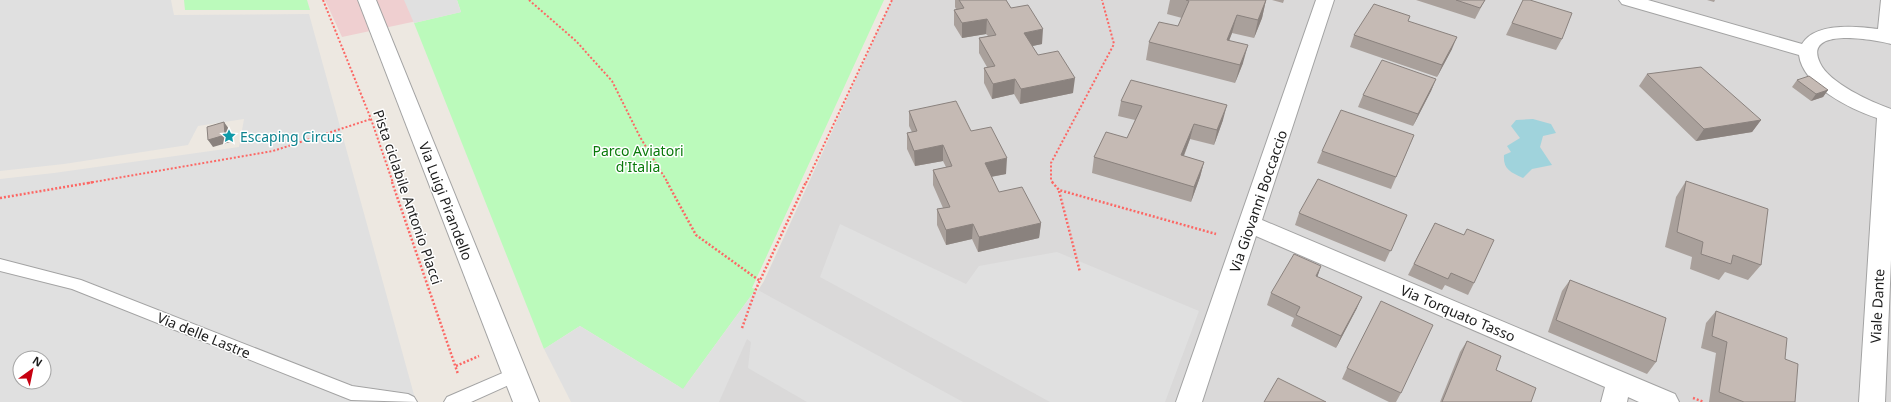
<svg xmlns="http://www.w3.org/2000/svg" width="1891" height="402" viewBox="0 0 1891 402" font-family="'Noto Sans',sans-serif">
  <rect width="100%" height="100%" fill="#ede8e1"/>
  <path fill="#dad9d9" d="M892,0H1891V402H628L701,380L764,281Z"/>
  <path fill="#efcfd0" d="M325,0H455L459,12L342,37Z"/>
  <path fill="#bbfabb" d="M184,0H307L310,10H185Z
    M457,0H884L752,288L756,289L683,389L580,326L544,349L414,23L461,12Z"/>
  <path fill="#e0e0e0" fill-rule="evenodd" d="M0,0H171L174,15L309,14L416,402H0V179L54,173L239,147L244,119L198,126L188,145L64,164L0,171ZM20,358H44V382H20Z
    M404,0H457L461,12L414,23Z
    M840,224L966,284L979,266L1057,252L1199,311L1165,402H1050L820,277Z
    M756,289L963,402H807L748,368L751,342L747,339L719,402H571L544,349L580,326L683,389Z"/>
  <path fill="#a0d3dc" d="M1533,119L1551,124L1556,133L1543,136L1540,147L1552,165L1532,169L1523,178C1510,172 1503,169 1504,155L1511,152L1507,146L1520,138L1511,126L1516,120Z"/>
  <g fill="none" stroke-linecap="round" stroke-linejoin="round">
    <defs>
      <path id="service" d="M0,259L81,280L352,386L408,394L414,397L417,402L351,400L72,289L0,271Z
        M514,368L520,370L523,375L520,380L471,402H444L447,397Z"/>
      <path id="minor" d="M1316,0H1334L1262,220L1675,394L1679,402H1639L1628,397L1627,402H1601L1605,387L1256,236L1202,402H1176Z
        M1619,0H1648L1802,44C1815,22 1856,26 1878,29L1881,0H1891V44C1876,40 1802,26 1820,63C1829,83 1871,102 1891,109V260L1885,402H1859L1877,118C1850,109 1803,86 1799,55L1622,4Z"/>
      <path id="tertiary" d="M358,0H376L539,402H513Z"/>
    </defs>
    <use href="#service" stroke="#a3a3a3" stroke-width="2"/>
    <use href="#minor" stroke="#a3a3a3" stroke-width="2"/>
    <use href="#tertiary" stroke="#a3a3a3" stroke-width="2"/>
    <path stroke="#fc6764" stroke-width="2" stroke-dasharray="2 2" stroke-linecap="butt" d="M323,0L371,119L393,183
      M529,0L576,41L612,81L640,137L668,183
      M88,183L273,151L371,119
      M806,183L892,0
      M1053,183L1051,180V163L1114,44L1102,0"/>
    <path stroke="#fc6764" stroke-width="2.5" stroke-dasharray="2 2" stroke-linecap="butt" d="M392,182L458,374
      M667,182L696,235L760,281
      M1052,182L1059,190L1216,234
      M1059,191L1080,272
      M0,198L94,182
      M742,328L756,289L806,182
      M456,366L479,356
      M1693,398L1704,402"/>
    <use href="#service" fill="#fff" fill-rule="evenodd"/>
    <use href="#minor" fill="#fff" fill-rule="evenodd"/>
    <use href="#tertiary" fill="#fff" fill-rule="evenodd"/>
  </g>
  <path fill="#a9a09b" d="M955,0H1006L1011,8L1042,44L1032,46L1038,55L1073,93L1020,104L1014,94L992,99L984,83V68L987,67L979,53V38L988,36L986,34L962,38L954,25V10L956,9L955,7Z
    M1170,0H1266L1262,18L1254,38L1232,33L1229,41L1243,63L1235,83L1146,60L1149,42L1178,26L1182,18L1167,14Z
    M1272,0H1284L1283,3Z
    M1416,0H1485L1475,19Z
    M1523,0L1562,39L1556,50L1506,35Z
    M1707,0H1715L1714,2Z
    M1408,21L1452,49L1437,77L1350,47L1354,35Z
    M1647,74L1761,120L1752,132L1696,141L1639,86Z
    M1436,79L1431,91L1413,126L1358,107L1363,95Z
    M1797,80L1828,90L1823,97L1811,101L1792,87Z
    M1121,101L1223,120L1214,145L1190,139L1184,156L1204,162L1200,177L1191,202L1092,173L1094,157L1127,138L1135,120L1118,116Z
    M909,111L971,131L1006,174L991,177L999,192L1041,223L1039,238L978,252L972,239L946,245L937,225V209L943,208L933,185V170L946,167L943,161L915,166L907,149V133L912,132L909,126Z
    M1414,135L1391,189L1317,163L1322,151Z
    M1686,181L1761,265L1748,280L1725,272L1719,280L1690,269L1692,257L1665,247L1676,197Z
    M1299,213L1407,215L1385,262L1295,225Z
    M1435,223L1474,283L1468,295L1445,285L1442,290L1408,275Z
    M1321,266L1317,277L1357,308L1336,348L1291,326L1294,318L1267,305L1271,293Z
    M1570,280L1656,362L1647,374L1548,332L1562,291Z
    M1716,311L1785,359L1795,402H1709L1716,353L1701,348L1706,323Z
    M1467,341L1496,370L1531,402H1440L1460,352Z
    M1347,368L1401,393L1396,402H1389L1342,379Z"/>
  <path fill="#8a827e" d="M1266,0L1262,18L1254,38L1258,20Z
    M1237,15L1232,33L1222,58L1227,40Z
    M987,19L986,34L962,38V23Z
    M1043,29L1042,44L1023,48L1024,33Z
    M1457,37L1452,49L1437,77L1442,65Z
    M1248,45L1243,63L1235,83L1240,65Z
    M1075,78L1073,93L1020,104L1021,89Z
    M1015,79L1014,94L992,99L993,84Z
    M1436,79L1431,91L1413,126L1418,114Z
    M1828,90L1823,97L1811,101L1816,94Z
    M1227,105L1223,120L1214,145L1217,130Z
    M1761,120L1752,132L1696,141L1704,129Z
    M224,122L229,129L230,142L213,147L208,140Z
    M1194,124L1190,139L1178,170L1181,155Z
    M943,145V161L915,166L914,151Z
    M1007,158L1006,174L984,178L985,163Z
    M1204,162L1200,177L1191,202L1194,187Z
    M1041,223L1039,238L978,252L979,237Z
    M973,224L972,239L946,245V230Z
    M1321,266L1317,278L1316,276Z
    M1362,297L1357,308L1336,348L1341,336Z"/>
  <path fill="#c5bab4" stroke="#8a827e" d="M959,0H1006L1011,8L1028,5L1043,29L1024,33L1038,55L1058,51L1075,78L1021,89L1015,79L993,84L984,68L995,66L979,38L996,35L987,19L962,23L954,10L964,8Z
    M1186,0H1266L1258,20L1237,15L1227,40L1248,45L1240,65L1149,42L1159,22L1178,26L1189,1Z
    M1456,0H1485L1480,8Z
    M1523,0H1530L1572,13L1562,39L1512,23Z
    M1374,4L1410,16L1408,21L1457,37L1442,65L1354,35Z
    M1382,60L1436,79L1418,114L1363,95Z
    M1701,67L1761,120L1704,129L1647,74Z
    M1809,76L1828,90L1816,94L1797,80Z
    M1131,80L1227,105L1217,130L1194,124L1181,155L1204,162L1194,187L1094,157L1106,132L1127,138L1142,106L1121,101Z
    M956,101L971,131L991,127L1007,158L985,163L999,192L1022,187L1041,223L979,237L973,224L946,230L937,209L950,207L933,170L952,166L943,145L914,151L907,133L917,131L909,111Z
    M1341,110L1414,135L1396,177L1322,151Z
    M224,122L225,135L208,140L207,127Z
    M1318,179L1407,215L1391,251L1299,213Z
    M1686,181L1768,209L1761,265L1733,255L1731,264L1701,254L1703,242L1677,232Z
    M1435,223L1464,235L1467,229L1494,240L1474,283L1451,273L1448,279L1414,264Z
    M1294,254L1321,266L1316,276L1362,297L1341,336L1296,315L1300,307L1271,293Z
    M1570,280L1666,318L1656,362L1556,320Z
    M1381,301L1433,325L1401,393L1347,368Z
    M1716,311L1787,338L1785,359L1798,364L1795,402H1744L1719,392L1727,342L1712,336Z
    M1467,341L1501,356L1496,370L1536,388L1531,402H1442Z
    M1278,378L1326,402H1264Z"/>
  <defs>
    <symbol id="sight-bare" viewBox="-9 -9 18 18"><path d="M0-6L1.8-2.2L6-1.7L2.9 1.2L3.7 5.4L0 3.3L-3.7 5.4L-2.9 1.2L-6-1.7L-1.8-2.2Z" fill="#0f9aa8" stroke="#fff" stroke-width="2.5" paint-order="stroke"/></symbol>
  </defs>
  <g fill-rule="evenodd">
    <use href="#sight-bare" x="219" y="126" width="20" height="20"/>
  </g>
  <g text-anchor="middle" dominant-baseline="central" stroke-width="3" stroke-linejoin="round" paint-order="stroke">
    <g font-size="14" fill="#0d838f" stroke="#fff" text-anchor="start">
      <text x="240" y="136">Escaping Circus</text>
    </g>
    <g font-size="14" fill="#097a0a" stroke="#fff">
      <text x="638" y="150">Parco Aviatori<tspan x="638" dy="16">d'Italia</tspan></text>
    </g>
    <g font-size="14" fill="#1c1c1c" stroke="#fff">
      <text transform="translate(408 197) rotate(71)">Pista ciclabile Antonio Placci</text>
      <text transform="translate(446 201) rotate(69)">Via Luigi Pirandello</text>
      <text transform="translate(1258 201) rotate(-71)">Via Giovanni Boccaccio</text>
      <text transform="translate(1877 306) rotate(-87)">Viale Dante</text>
      <text transform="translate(1458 313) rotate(23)">Via Torquato Tasso</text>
      <text transform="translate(204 335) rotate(22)">Via delle Lastre</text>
    </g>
  </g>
  <g transform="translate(32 370) rotate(33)"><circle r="19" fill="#ffffff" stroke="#a4a4a4"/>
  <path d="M0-3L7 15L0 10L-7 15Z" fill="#c70010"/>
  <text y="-6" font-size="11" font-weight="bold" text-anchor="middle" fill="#1c1c1c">N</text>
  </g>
</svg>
